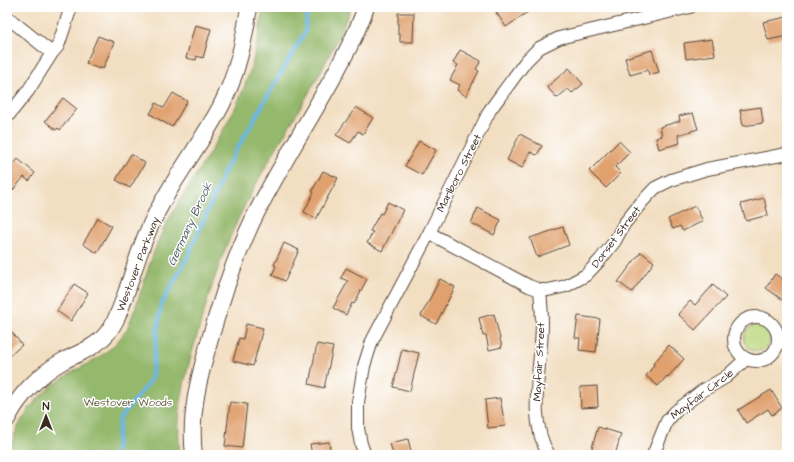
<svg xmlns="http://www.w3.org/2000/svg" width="794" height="462" viewBox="0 0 794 462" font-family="'Architects Daughter',sans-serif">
  <rect width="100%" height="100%" fill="#fff"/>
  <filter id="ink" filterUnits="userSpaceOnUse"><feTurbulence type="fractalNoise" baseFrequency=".025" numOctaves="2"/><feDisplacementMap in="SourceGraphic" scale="8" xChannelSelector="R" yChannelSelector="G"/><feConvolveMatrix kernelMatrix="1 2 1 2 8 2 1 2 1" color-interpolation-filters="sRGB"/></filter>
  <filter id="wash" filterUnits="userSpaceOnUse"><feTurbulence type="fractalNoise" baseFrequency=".012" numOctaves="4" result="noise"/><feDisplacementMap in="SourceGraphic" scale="16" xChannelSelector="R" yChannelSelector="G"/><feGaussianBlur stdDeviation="0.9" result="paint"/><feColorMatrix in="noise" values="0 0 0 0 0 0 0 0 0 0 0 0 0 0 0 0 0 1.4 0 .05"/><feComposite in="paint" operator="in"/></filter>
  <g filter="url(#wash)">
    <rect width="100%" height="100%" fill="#f2dec1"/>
    <path fill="#bbd77d" stroke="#7b804e" d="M744 338a13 13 0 1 1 26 0a13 13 0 1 1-26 0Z"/>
    <path fill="#94b86c" stroke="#687145" d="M263,7H351C325,75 281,135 248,199C225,243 210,289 197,336C185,375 175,414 180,455H10C13,424 36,395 62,379C88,361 108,358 127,329C142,295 149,257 166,224C187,186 213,151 233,112C250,80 259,43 263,7Z"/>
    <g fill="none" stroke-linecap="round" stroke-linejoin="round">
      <path stroke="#6bb7e4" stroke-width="4" d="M115,455L120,418L151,380L161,305L188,256L227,166L305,32L308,7"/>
    </g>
    <g id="blocks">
      <path fill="#e0a16e" d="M503,7H535L506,27L496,12Z
        M398,13H414L413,42H400V34H398Z
        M787,17V36L768,40L763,22Z
        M195,25L211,29L203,58L197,56L196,60L186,58Z
        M98,36L114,42L103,69L100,67L99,69L86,63Z
        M712,39L715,55L686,59L684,43Z
        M460,50L481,61L476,69L479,71L466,96L457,90L460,85L450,80L458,65L453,63Z
        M652,50L659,72L649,75L648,70L630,75L625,58Z
        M569,68L583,84L572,93L568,89L557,98L547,87Z
        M173,93L187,101L172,127L150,114L156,103L164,108Z
        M63,98L77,109L60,130L58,128L56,130L45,121Z
        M356,107L373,118L363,134L358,131L350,143L336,135Z
        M761,107L763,123L743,126L740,110Z
        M693,113L698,129L678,135L680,143L659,149L656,138L662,136L660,127L680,121L679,116Z
        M520,134L542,146L537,155L530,152L522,168L507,160Z
        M419,141L436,150L422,175L405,166Z
        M619,141L630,152L615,167L621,173L606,188L589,171Z
        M131,154L145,163L130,188L116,180Z
        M18,159L35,173L29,181L24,177L13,190L7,185V172Z
        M323,171L338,178L316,219L304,212L314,192L312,191Z
        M764,198L768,215L746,221L741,204Z
        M388,202L403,210L382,251L367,243L373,232L370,231L380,213L382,214Z
        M695,206L703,221L683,231L680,226L673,229L668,219Z
        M478,208L501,220L494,235L471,223Z
        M98,218L112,226L97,253L83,244Z
        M563,227L569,245L537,257L530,238Z
        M284,243L299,250L285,281L272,275L276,266L274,265Z
        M641,252L654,262L632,292L618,282Z
        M346,268L367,279L354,304L352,303L346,315L333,308L348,281L341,278Z
        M775,274L787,282V303L766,288Z
        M440,279L455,287L436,324L421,316Z
        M74,284L88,293L71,321L57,311Z
        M713,285L726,297L695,330L678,314L690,301L695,305Z
        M494,314L502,347L489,350L486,335L483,336L479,318Z
        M578,316L600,319L596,352L579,350L580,338H575Z
        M246,324L263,328L253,366L233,361L239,338L243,339Z
        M7,326L22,345L7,358Z
        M317,344L333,347L324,388L309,384Z
        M669,345L684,359L668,377L667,376L658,386L646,376L654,365L653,364Z
        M402,349L419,353L410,391L393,387Z
        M597,386L598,407L581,408L580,387Z
        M771,390L782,408L772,415L768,409L746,423L738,410Z
        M500,398L505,426L488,428L485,402V400Z
        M230,402L247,404L242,448L225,446Z
        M598,427L621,434L615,455L603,451L602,454L591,451Z
        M408,439L412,455H393L390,443Z
        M329,442L331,455H312L310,444Z"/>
    </g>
  </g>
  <g filter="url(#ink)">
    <use href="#blocks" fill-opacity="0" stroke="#564536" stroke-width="1"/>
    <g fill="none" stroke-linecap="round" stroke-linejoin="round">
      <defs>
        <path id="minor" d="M7,17L52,53
          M7,117L28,91L52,53L58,46L71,7
          M429,233L529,286L540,290H548L566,286L586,275L600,260L615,241L624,224L641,203L655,188L671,180L707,169L787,154
          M540,290C541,301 542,313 542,324C542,365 526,418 549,455
          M734 339a22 22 0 1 1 44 0a22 22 0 1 1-44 0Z
          M365,455L361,444L358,428V402L364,366L372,341L429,233L490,110L526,61L539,48L559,38L690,7
          M653,455L667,421L676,411L702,391L726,377L746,359"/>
        <path id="tertiary" d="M7,419C19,395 40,374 63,361C79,353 97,347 108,332C117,321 121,307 126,293C133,273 139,251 148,231C167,186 199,148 221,106C237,75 244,41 249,7
          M194,455C189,415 199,377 210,339C223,293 238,247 261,204C283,162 308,122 331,81C344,57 357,33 366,7"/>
      </defs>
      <use href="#minor" stroke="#564536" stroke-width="14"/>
      <use href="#tertiary" stroke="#564536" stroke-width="18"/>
      <use href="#minor" stroke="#fff" stroke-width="12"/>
      <use href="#tertiary" stroke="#fff" stroke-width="16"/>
    </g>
  </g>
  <g text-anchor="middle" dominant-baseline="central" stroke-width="3" stroke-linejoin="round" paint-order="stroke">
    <g font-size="11" fill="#3b2a1e" stroke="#fff">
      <text transform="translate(459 173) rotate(-63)">Marlboro Street</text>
      <text transform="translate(616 237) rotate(-53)">Dorset Street</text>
      <text transform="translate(138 264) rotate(-69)">Westover Parkway</text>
      <text transform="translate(539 362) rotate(-87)">Mayfair Street</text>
      <text transform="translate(702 394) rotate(-37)">Mayfair Circle</text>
    </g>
    <g font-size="11" fill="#615e3a" stroke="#fff">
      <text x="128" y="402">Westover Woods</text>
    </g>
    <g font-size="12" font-style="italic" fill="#4c5b63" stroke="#fff">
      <text transform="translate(190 224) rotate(-65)">Germany Brook</text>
    </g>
  </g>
  <rect width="794" height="462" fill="none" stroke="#fff" stroke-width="24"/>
  <g transform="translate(46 416)" stroke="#ffffff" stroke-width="3" paint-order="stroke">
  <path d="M0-3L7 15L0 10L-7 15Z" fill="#3b2a1e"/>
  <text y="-6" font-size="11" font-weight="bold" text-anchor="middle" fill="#3b2a1e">N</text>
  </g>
</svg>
